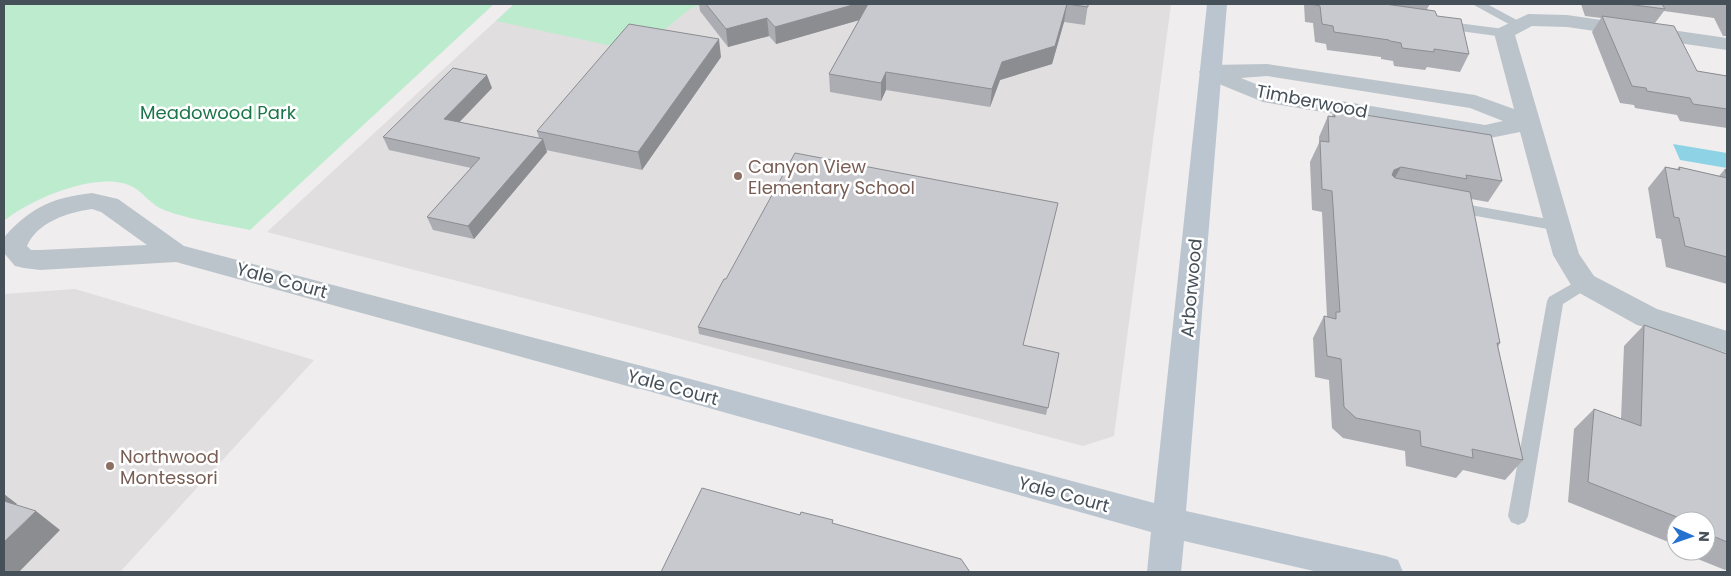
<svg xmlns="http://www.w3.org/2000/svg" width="1731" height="576" viewBox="0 0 1731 576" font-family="Poppins,sans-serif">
  <rect width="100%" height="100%" fill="#efeded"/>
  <path fill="#e0dede" d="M514,4H1171L1114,436L1083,446L636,327L267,232Z
    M75,289L314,360L120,572H4V294Z"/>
  <path fill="#bdebce" d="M4,4H494L250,230C221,224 191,220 164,210C151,205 144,193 133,187C100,169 30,199 4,221Z
    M514,4H705L691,8L647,44L626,49L496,21Z"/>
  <path fill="#8dd3e5" d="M1673,144L1727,153V168L1680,160Z"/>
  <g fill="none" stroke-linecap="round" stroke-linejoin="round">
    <path fill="#bcc4cb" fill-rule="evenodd" d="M1472,4H1487L1526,25L1520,29L1516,28Z
      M1442,21L1504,29L1510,33L1504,37L1438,28L1436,25Z
      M1453,202L1559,221L1564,222L1567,226L1564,230L1559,231L1448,211L1446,207L1448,203Z
      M1584,277L1590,279L1592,283L1590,287L1563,304L1528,516L1525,522L1518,525L1511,522L1508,516L1547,301L1549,297Z"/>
    <path fill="#bcc4cb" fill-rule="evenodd" d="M1528,14L1567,15L1727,38V50L1567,27L1532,26L1515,35L1579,254L1594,276L1657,309L1727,331V353L1637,325L1574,290L1553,255L1520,132L1485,139L1263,102L1202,77L1199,72L1202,67L1210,65L1267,64L1475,95L1514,109L1494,33L1497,29ZM1267,76L1470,108L1503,121L1485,125L1268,89L1241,78Z
      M92,193L118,199L184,246L638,365L649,369L653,377L649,385L638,389L176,262L40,270L24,268L15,266L4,253V238L6,235C33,206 53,198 92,193ZM92,209L101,212L147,245L40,250H31L27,246C37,222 69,212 92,209Z"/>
    <path fill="#bbc5d0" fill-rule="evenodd" d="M1207,4H1227L1186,511L1386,556L1398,560L1403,572H1318L1184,541L1181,572H1147L1151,532L627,385L623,377L627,369L638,365L1154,503Z"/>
  </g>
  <path fill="#abadb2" d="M699,4H1088L1085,25L1064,22L1052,64L1000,80L990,107L886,90L881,101L830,92L829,74L859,20L776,44L769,36L728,47L700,11Z
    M1304,4H1430L1427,9L1437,16L1469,54L1460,72L1427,67L1425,70L1394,66L1393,61L1381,59V57L1327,50L1326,44L1315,42L1313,23L1305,22Z
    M1581,4H1727V36H1723L1714,18L1664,11L1655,23L1697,71L1727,76V128L1680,121L1677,115L1635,108L1634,105L1620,103L1592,32L1601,18L1585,16Z
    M721,57L642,170L546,150L547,152L474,239L433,230L427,217L471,168L389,150L383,137L492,88L459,122L539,138L537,131Z
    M1334,110L1502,181L1488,202L1471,199L1500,343L1498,347L1523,460L1505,480L1463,470L1456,478L1406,466L1405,451L1343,438L1332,428L1329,380L1315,377L1313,338L1324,316L1327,317L1322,212L1312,210L1310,162L1319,143V137L1328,116H1332Z
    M1665,167L1677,169L1679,167L1719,176L1725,169L1727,170V284L1666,267L1661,239L1656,238L1648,188Z
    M1644,325L1727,354V568L1725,570L1683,553L1680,551H1706V521H1676V545L1568,502L1574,429L1594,409L1621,419L1624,346Z
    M698,327L1024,345L1059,353L1046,415L699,334Z"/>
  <path fill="#8b8d91" d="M856,4H870V17L776,44L775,27Z
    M1067,4L1064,22L1052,64L1000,80L990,107L992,89L1002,62Z
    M767,18L769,36L728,47L726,29Z
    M719,39L721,57L642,170L638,152Z
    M886,72V90L881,101V83Z
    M487,75L492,88L450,132L444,119Z
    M543,139L547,152L474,239L468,226Z
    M1401,167L1389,188L1382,191L1394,170Z
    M4,494L17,504L7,515L4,512Z
    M36,511L60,530L19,572H4V542Z"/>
  <path fill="#c7c9cf" stroke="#8b8d91" d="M706,4H856L775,27L767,18L726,29Z
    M868,4H1088V7L1067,4L1055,46L1002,62L992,89L886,72L881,83L829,74Z
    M1311,4H1385L1435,11L1437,16L1461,19L1469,54L1434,49V52L1402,48L1401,43L1390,41L1389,40L1334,32L1333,26L1322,24L1320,6Z
    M1627,4H1662L1665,9Z
    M1602,16L1674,26L1697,71L1727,76V109L1693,104L1690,98L1647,91L1646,88L1632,86Z
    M629,24L719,39L638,152L537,131Z
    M453,68L487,75L444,119L543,139L468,226L427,217L480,158L383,137Z
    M1334,110L1491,135L1502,181L1466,175L1467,179L1401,167L1394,170L1392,175L1395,178L1470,192L1500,343H1497L1523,460L1472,449L1473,458L1421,446L1420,431L1356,418L1344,407L1341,359L1327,356L1324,316L1336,319V312H1340L1332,191L1322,189L1320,141L1329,142L1328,116L1335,117Z
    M795,153L1058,203L1023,345L1059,353L1048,408L698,327L724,279H726Z
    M1665,167L1680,170L1679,167L1727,178L1725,169L1727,170V257L1685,246L1679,218L1674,217Z
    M1644,325L1727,354V542L1706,533V521H1687L1588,482L1594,409L1641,426Z
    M702,488L800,515L801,512L833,520L832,523L961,559L970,572H661Z
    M4,501L36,511L4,542Z"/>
  <g fill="#8d6e63" stroke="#fff" stroke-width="2">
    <circle cx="738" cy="176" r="5"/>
    <circle cx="110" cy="466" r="5"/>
  </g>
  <g text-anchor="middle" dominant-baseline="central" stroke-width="5" stroke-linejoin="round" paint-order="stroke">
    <g font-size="18" fill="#465059" stroke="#fff">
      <text transform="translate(1312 101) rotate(11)">Timberwood</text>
      <text transform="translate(282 280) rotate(15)">Yale Court</text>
      <text transform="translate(1191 288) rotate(-85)">Arborwood</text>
      <text transform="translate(673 387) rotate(15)">Yale Court</text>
      <text transform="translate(1064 494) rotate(15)">Yale Court</text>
    </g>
    <g font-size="18" fill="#1c7548" stroke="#fff">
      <text x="218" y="112">Meadowood Park</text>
    </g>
    <g font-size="18" fill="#785e54" stroke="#fff" text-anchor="start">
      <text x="748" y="166">Canyon View<tspan x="748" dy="21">Elementary School</tspan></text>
      <text x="120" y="456">Northwood<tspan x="120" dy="21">Montessori</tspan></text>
    </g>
  </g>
  <rect width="1731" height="576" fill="none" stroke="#465059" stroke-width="10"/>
  <g transform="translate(1691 536) rotate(92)"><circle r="24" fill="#ffffff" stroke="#b5b9bd"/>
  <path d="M0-4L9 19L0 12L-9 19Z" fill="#2471d2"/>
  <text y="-8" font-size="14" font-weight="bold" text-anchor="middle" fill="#465059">N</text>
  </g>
</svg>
